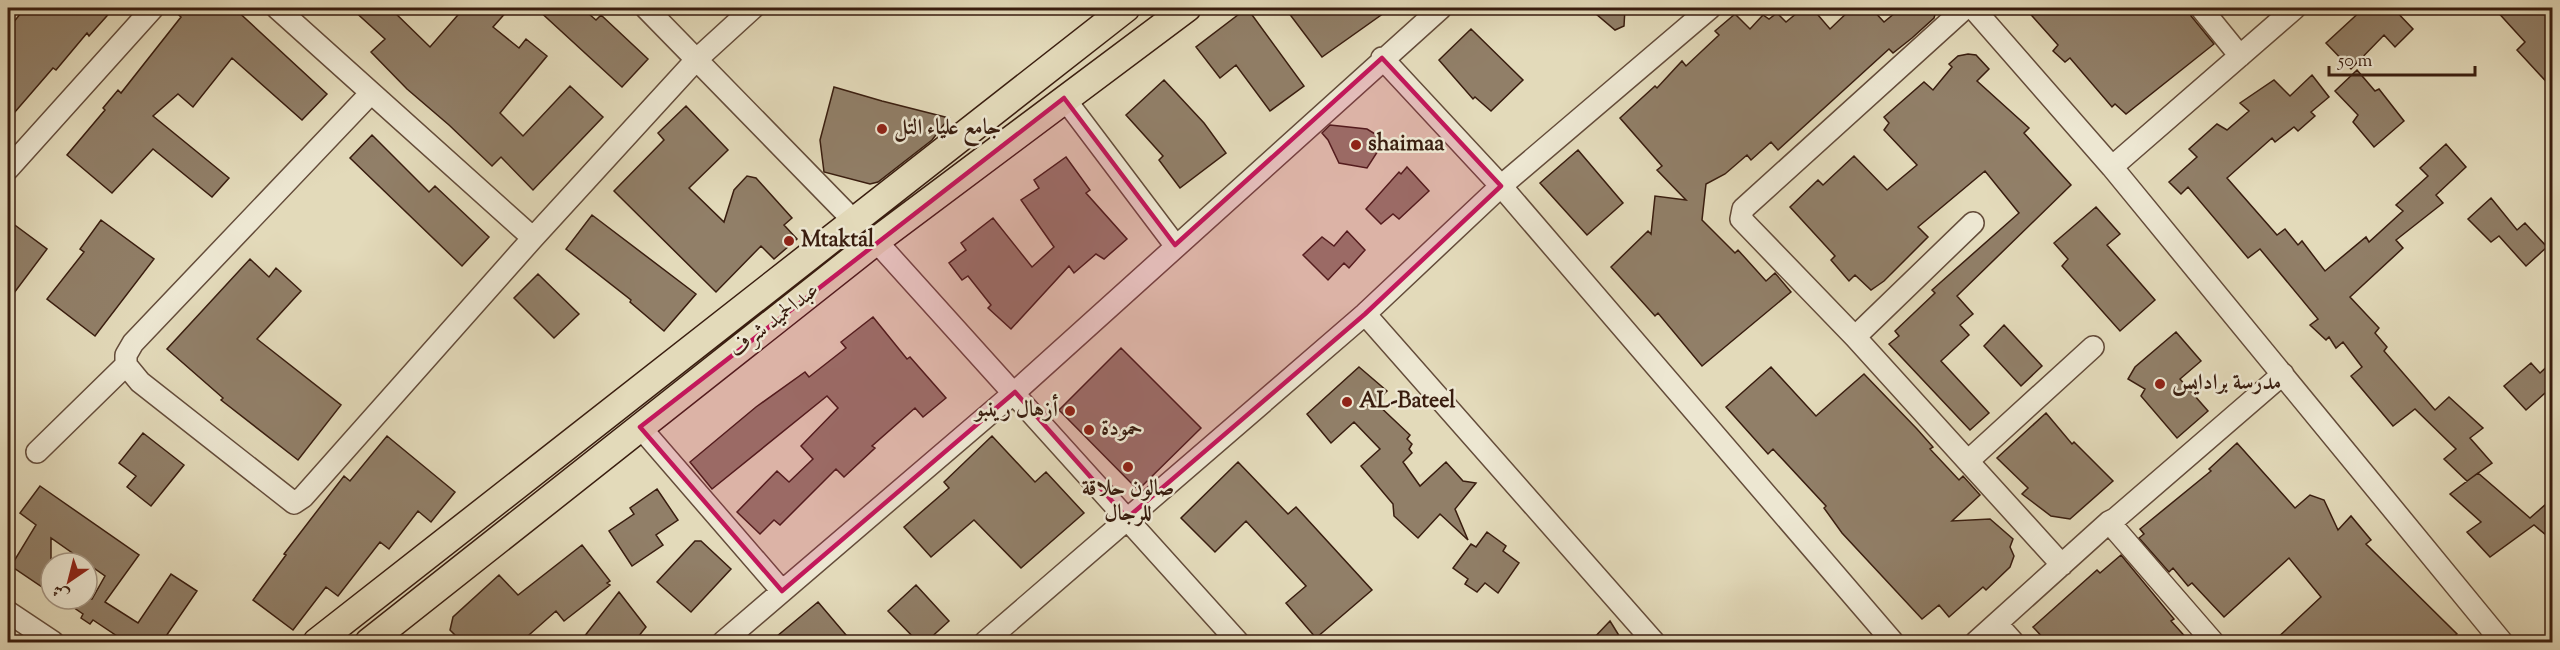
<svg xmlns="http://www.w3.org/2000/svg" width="2560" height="650" viewBox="0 0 2560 650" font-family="'Sorts Mill Goudy',Amiri,serif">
  <rect width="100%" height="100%" fill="#e3daba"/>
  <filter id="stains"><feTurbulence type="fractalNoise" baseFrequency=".00333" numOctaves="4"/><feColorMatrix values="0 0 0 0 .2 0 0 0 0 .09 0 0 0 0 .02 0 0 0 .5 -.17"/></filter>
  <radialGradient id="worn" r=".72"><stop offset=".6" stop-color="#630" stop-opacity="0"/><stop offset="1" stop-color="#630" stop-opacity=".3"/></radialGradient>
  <path fill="#917f68" stroke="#391d0f" stroke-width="1.5" d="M25,8H114L89,36L87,33L56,70L53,68L8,120V29Z
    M171,8H234L327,94L302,120L232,58L193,107L178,94L153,116L229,178L212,197L153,149L112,193L67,155L105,110L103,108L118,90L121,93L181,17Z
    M351,8H390L430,47L464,8H510L493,27L519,48L526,39L547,56L500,113L523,136L570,86L603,117L533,190L501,157L492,166L449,125L407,89L371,52L385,39Z
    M536,8H582L596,20L601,15L648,59L622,87Z
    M1247,8L1304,86L1270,111L1236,65L1220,78L1196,47Z
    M1285,8H1391L1322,57Z
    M1589,8H1625L1624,26L1615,30Z
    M1803,8H1812L1830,29L1852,8H1871L1884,22L1901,8H1937L1934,18L1912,38L1893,53L1889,49L1778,150L1771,142L1751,160L1747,155L1725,174L1706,184L1702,220L1735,253L1738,250L1766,281L1775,273L1791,292L1702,366L1658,313L1655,316L1611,267L1648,231L1651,234L1655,196L1686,200L1657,170L1662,166L1620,118L1655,86L1657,88L1682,61L1686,66L1719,35L1715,31L1735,14L1750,29L1763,15L1769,19L1777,13L1786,22Z
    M2025,8H2189L2191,16L2214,44L2126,114L2115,104L2112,107L2070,58L2065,62L2053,51L2058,45Z
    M2364,8H2393L2413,29L2395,47L2384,35L2351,69L2326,43Z
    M2494,8H2553V89L2517,50L2525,42Z
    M1471,29L1523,80L1491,111L1475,97L1473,99L1439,60Z
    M1968,54L1976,55L1989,69L1977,81L2029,128L2024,133L2071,185L1957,296L1973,314L1960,325L1969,335L1941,361L1989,413L1970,430L1889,344L1899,336L1895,331L1935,293L1932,290L2019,213L1985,171L1918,227L1928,237L1884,281L1871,290L1855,275L1849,281L1831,260L1835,256L1790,207L1818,180L1823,185L1854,156L1887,190L1917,165L1884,130L1889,123L1884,117L1924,82L1933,90L1952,67L1949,64L1958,56Z
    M2357,70L2375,91L2379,89L2404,121L2374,147L2353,122L2358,115L2335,91Z
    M2312,75L2329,97L2311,112L2315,116L2298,131L2294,127L2275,142L2272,138L2227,178L2277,235L2285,229L2298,245L2302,241L2325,271L2366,237L2369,242L2403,211L2396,205L2428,176L2420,168L2446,144L2466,167L2436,195L2443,203L2396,240L2403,248L2350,297L2379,328L2375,333L2387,347L2384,351L2435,410L2449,397L2483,428L2470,438L2492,463L2467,481L2444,459L2456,449L2415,409L2393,426L2351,376L2362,367L2343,342L2336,348L2329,337L2326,340L2310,325L2318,319L2260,249L2248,258L2188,187L2181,194L2169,182L2197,157L2189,149L2217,124L2227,130L2249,111L2240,103L2274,80L2290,96Z
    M1164,80L1204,123L1226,153L1180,188L1159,160L1163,156L1126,115Z
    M834,87L882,101L949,118L932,140L878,182L870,184L824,172L820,140Z
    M686,106L728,150L689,188L724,222L734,190L747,176L756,178L792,218L784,225L797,239L774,259L761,246L716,292L614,191L664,140L658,133Z
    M1330,125L1367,129L1385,140L1367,168L1339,163L1328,140L1322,133Z
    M372,135L429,192L435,186L489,237L462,266L350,158Z
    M1578,150L1623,203L1587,235L1540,183Z
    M1066,157L1090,190L1086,193L1127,239L1104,259L1096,254L1074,273L1069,266L1011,329L988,308L991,305L968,276L962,280L949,263L966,250L961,243L993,218L1032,267L1054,247L1021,200L1039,188L1034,180Z
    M1407,167L1429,191L1399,219L1393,214L1381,224L1366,209L1399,172L1401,174Z
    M2491,198L2517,230L2525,223L2547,247L2526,266L2499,236L2491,242L2468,219Z
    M2096,207L2120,234L2107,245L2155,300L2120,331L2062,266L2068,259L2054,243Z
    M592,215L696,294L664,331L630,302L631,300L566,249Z
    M8,220L47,249L8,301Z
    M101,220L154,259L95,336L47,299L84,252L80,249Z
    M1347,231L1365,250L1349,268L1344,263L1328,280L1303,255L1322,237L1334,246Z
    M250,259L269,277L276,268L301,291L257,339L341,405L298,460L221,400L223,398L167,349Z
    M538,274L579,314L554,338L514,298Z
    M873,317L907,359L910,357L946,398L923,417L915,408L872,446L875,448L844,477L836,469L780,525L774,520L760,534L737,512L777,471L789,482L813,459L801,446L838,408L827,396L712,489L690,462L756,407L805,372L809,377L846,348L841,342Z
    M2004,325L2042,366L2021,386L1984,346Z
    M2176,332L2201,361L2180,379L2208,411L2177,438L2141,396L2145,389L2128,379L2135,367Z
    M1121,348L1201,428L1138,490L1059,410Z
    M2553,361V386L2526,410L2504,386L2531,363L2540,373Z
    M1359,367L1387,391L1375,402L1410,435L1407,439L1412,444L1409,449L1412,453L1403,462L1420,486L1446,462L1463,481L1476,483L1455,509L1468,540L1440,514L1418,538L1394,516L1393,504L1361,466L1380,449L1354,422L1331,443L1307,414Z
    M1771,367L1816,416L1864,374L1917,429L1933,447L1930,449L1959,480L1963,476L1980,495L1952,521L1990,519L2013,539L2010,547L2014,556L2010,567L1986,590L1983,587L1949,617L1939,605L1922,619L1842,533L1824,508L1826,506L1773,449L1768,454L1726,407Z
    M2046,413L2072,444L2074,442L2113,481L2070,519L2051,516L2022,494L2028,488L1997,458Z
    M143,433L184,465L151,506L127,487L136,476L119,463Z
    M387,436L455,492L431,522L418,511L389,549L380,542L338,596L326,587L293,630L253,600L286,555L284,554L344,476L350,481Z
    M992,436L1035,482L1046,472L1084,513L1021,568L974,520L931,557L904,527L949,488L944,482Z
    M2237,443L2295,508L2310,495L2324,500L2338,530L2351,516L2371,540L2366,544L2457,634L2446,642H2273L2321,597L2289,558L2224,617L2192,583L2188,586L2173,568L2169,572L2139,538L2144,534L2140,529L2211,471L2209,469Z
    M1238,462L1288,514L1296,507L1372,590L1316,638L1286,603L1306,586L1246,521L1215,552L1181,518Z
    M2478,473L2530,518L2553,498V541L2534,525L2490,557L2467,532L2481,522L2450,494Z
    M40,486L139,555L105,602L138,623L171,574L197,591L162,642H126L93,620L90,624L81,618L83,614L61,599H92L105,576L51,538V593L11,566L36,525L20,513Z
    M657,489L678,520L656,535L663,545L632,566L609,531L634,514L630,508Z
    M1487,532L1506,546L1503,551L1519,563L1498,593L1485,583L1477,592L1465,584L1468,579L1453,568L1471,544L1476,547Z
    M695,541H701L731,569L691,612L657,582Z
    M582,545L610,581L607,583L610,585L564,621L556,611L521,642H462L450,630L453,617L499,575L518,595Z
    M2121,555L2174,619L2171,621L2190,642H2047L2033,627L2097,570L2100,573Z
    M916,585L949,621L926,642H918L888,611Z
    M619,592L646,627L634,642H580Z
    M818,602L852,642H770Z
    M1610,621L1623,642H1590Z"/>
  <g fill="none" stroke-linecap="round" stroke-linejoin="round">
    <defs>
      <path id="minor" d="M277,8L533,238
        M646,8L854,221
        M1965,8L1743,209L1741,219L1855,337L2062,565
        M1973,8L2112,167L2502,642
        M2201,8L2240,56
        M1382,58L1501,186L1893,642
        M371,93L133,343L126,355V365L140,382L294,503L303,497L533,238L696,60L753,8
        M1064,98L1175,245
        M2112,167L2295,8
        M8,169L153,8
        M876,241L1238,642
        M1365,314L1654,642
        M1855,337L1973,223
        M640,427L782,591
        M37,452L126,365
        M1968,461L2093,347
        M2109,522L2213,642
        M8,612L53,642
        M1997,624L2013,642
        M723,642L1015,392L1441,8
        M985,642L1365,314L1501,186L1710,8
        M1976,642L2109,522L2115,519L2283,374"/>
      <path id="major" d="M317,642L1126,8
        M369,642L876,241L1187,8"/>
    </defs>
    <use href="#minor" stroke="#644c3a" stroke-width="24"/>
    <use href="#major" stroke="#391d0f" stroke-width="30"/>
    <use href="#minor" stroke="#ede7d2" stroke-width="21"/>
    <use href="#major" stroke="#e3daba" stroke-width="27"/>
  </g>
  <path fill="#c2185b" fill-opacity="0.2" stroke="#c2185b" stroke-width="4.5" stroke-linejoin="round" d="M1382,58L1501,186L1365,314L1127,518L1015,392L782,591L640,427L1064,98L1175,245Z"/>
  <g fill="#8f2418" stroke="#ede7d2" stroke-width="2">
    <circle cx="882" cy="129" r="6"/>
    <circle cx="1356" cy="145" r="6"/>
    <circle cx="789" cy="241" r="6"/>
    <circle cx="2160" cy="384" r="6"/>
    <circle cx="1347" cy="402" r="6"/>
    <circle cx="1070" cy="411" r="6"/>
    <circle cx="1089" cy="430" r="6"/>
    <circle cx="1128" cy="467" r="6"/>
  </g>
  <g text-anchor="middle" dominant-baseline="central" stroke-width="5" stroke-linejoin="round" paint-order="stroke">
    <g font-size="22" font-weight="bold" fill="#391d0f" stroke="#ede7d2" text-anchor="start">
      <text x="894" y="129">جامع علياء التل</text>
      <text x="1368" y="145">shaimaa</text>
      <text x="801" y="241">Mtaktal</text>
      <text x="2172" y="384">مدرسة برادايس</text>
      <text x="1359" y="402">AL-Bateel</text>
      <text x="1058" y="411" text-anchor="end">أزهال رينبو</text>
      <text x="1101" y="430">حمودة</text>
      <text x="1128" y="490" text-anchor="middle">صالون حلاقة<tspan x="1128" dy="25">للرجال</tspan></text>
    </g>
    <g font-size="22" fill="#391d0f" stroke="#ede7d2">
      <text transform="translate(775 321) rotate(-38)">عبدالحميد شرف</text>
    </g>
  </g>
  <rect width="2560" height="650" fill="none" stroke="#e3daba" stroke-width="30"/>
  <rect x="9" y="9" width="2542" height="632" fill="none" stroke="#391d0f" stroke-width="3"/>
  <rect x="15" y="15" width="2530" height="620" fill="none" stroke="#391d0f" stroke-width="1.5"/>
  <g transform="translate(69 581) rotate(215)"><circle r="28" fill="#ede7d2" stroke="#a59684" stroke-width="1.5"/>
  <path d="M0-4.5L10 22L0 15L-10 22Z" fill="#8f2418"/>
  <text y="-9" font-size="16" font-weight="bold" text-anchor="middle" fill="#391d0f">ش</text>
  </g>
  <path d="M2329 66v9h146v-9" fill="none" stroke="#391d0f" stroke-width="3"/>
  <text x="2338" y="66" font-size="18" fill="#391d0f" stroke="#ede7d2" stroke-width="4.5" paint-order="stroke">50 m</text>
  <rect width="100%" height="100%" filter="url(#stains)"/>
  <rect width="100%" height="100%" fill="url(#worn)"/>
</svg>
